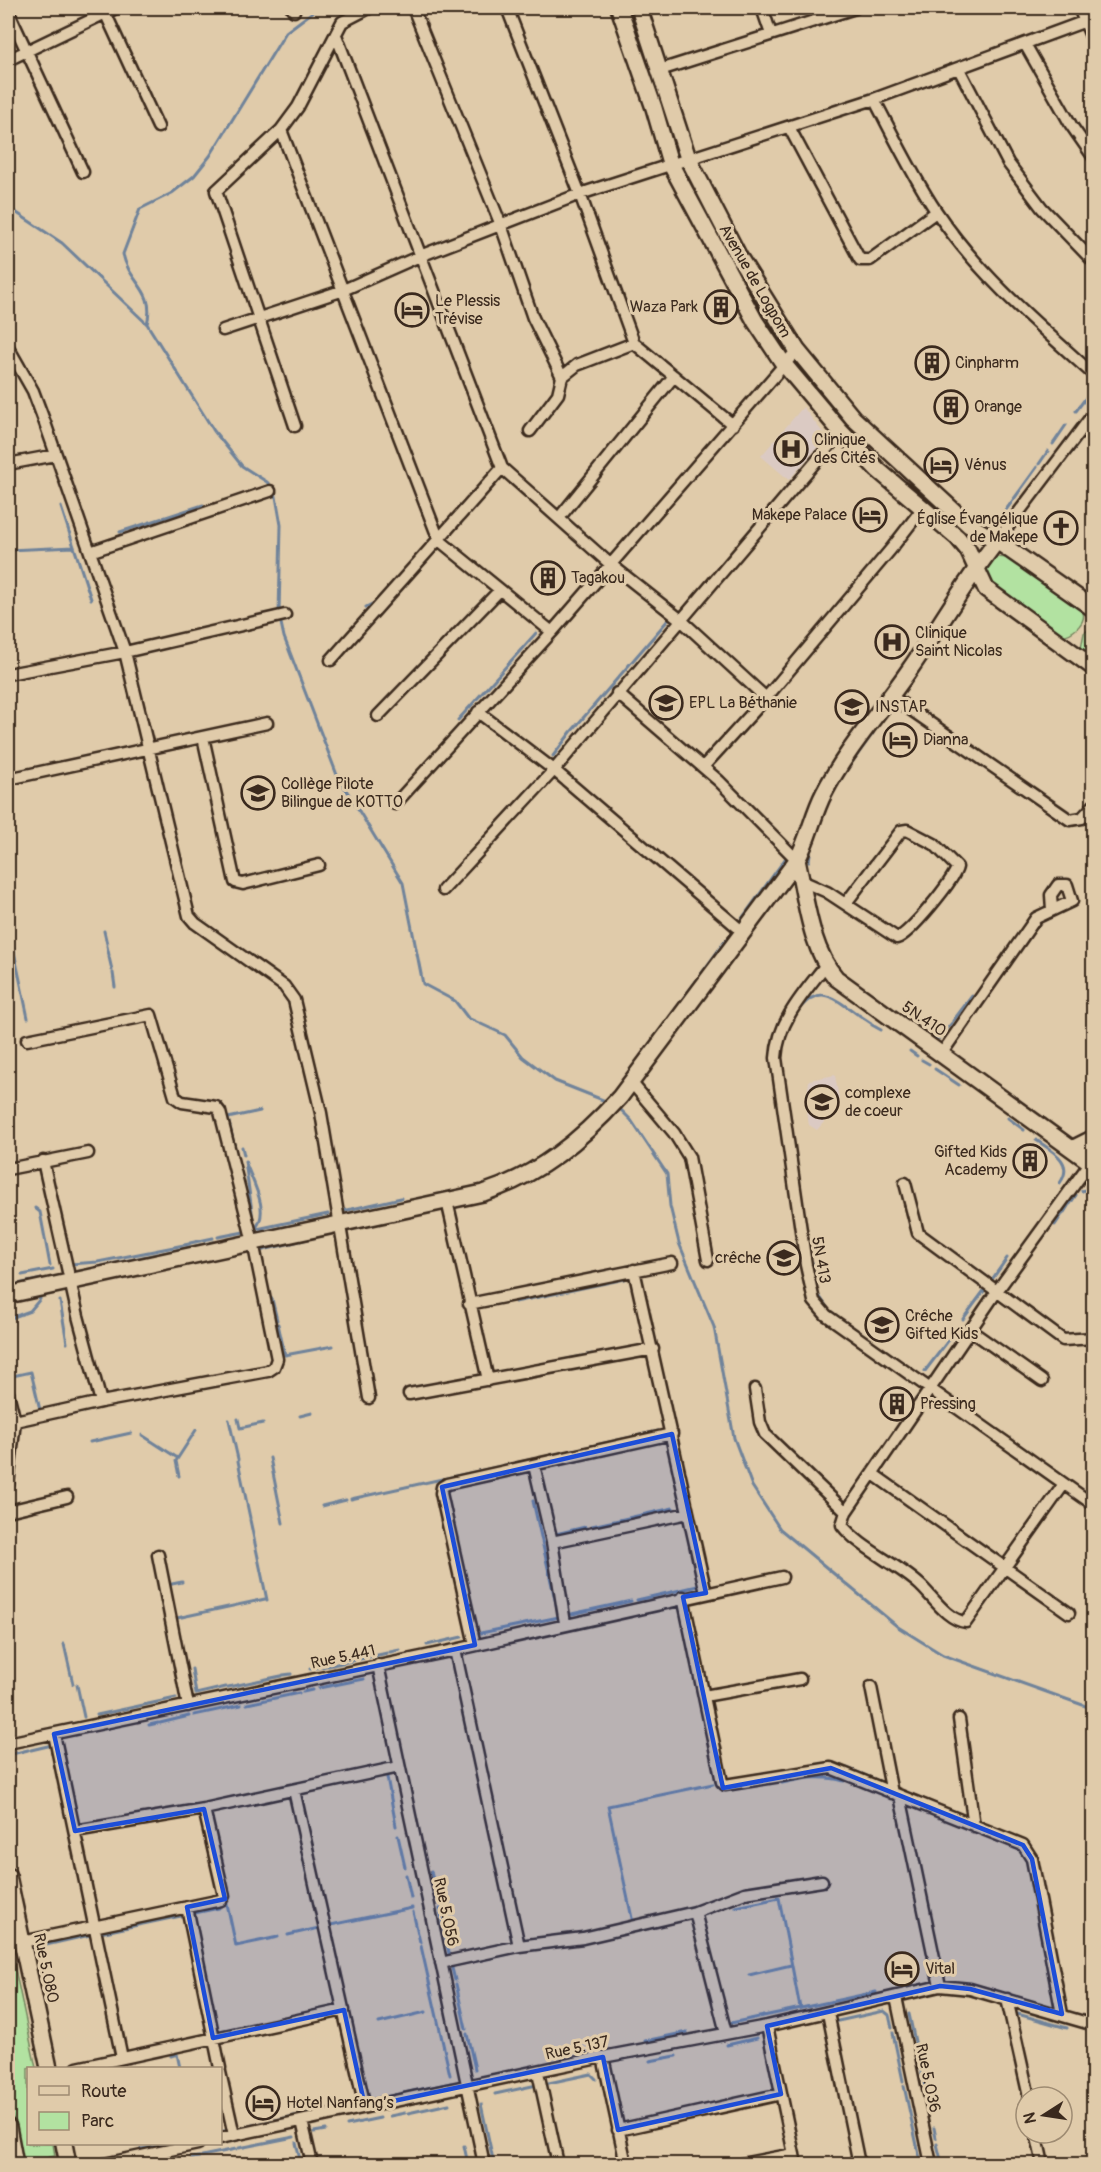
<svg xmlns="http://www.w3.org/2000/svg" width="1101" height="2172" viewBox="0 0 1101 2172" font-family="Pangolin,sans-serif">
  <rect width="100%" height="100%" fill="#e0cbaa"/>
  <filter id="ink" filterUnits="userSpaceOnUse"><feTurbulence type="fractalNoise" baseFrequency=".0167" numOctaves="2"/><feDisplacementMap in="SourceGraphic" scale="12" xChannelSelector="R" yChannelSelector="G"/><feConvolveMatrix kernelMatrix="1 2 1 2 8 2 1 2 1" color-interpolation-filters="sRGB"/></filter>
  <g filter="url(#ink)">
    <path fill="#dbcac3" d="M803,407L824,434L822,442L789,480L761,456Z
      M835,1075L839,1099L832,1107H822L824,1122L817,1130L809,1125L806,1108L809,1080Z"/>
    <path fill="#b2e2a1" stroke="#768660" stroke-width="1.5" d="M996,557L1010,558L1081,607C1090,621 1073,635 1060,636L990,586L985,573L990,561Z
      M1093,627V660L1081,648L1084,633Z
      M8,1936L36,2068H28V2144H53L55,2156L22,2163L8,2097Z"/>
    <g fill="none" stroke-linecap="round" stroke-linejoin="round">
      <path stroke="#6f839a" stroke-width="3" d="M8,207L62,243L147,324L214,431L242,466L267,482L275,491L281,525L279,614L284,637L337,775L403,883L423,984L455,1001L468,1018L505,1035L523,1057L555,1081L608,1102
        M147,324C156,289 129,284 123,254L140,209L172,193L194,176L210,156L286,32L318,8
        M1076,411L1094,387
        M1053,444L1066,425
        M1071,453L1082,438
        M1039,464L1048,451
        M61,507L91,599
        M1003,514L1037,467
        M120,532L203,505
        M8,550L74,547
        M366,607L378,601
        M458,720L536,633
        M876,728L884,717
        M553,756L571,732L668,620
        M850,765L873,733
        M809,861L811,846
        M811,889L817,918
        M741,920L788,855
        M9,928L28,1018
        M104,931L107,944
        M107,946L109,955
        M109,957L112,970
        M113,973L115,987
        M800,1008C817,989 828,993 847,1007
        M849,1008L857,1014
        M859,1015L871,1023
        M953,1021L972,996
        M872,1025L881,1030
        M929,1038H939L952,1023
        M910,1051L917,1056
        M922,1060L929,1064
        M935,1069L959,1085
        M626,1077L726,940
        M617,1106L631,1120L667,1174L670,1206L679,1243L714,1327L734,1438L752,1486L780,1529L898,1627L943,1655L1094,1709
        M1008,1118L1024,1130
        M1036,1140C1052,1151 1075,1162 1060,1183
        M242,1147L244,1155
        M237,1157L228,1118L260,1111
        M1082,1191L1094,1187
        M1070,1204L1076,1195
        M35,1208L40,1212L50,1265
        M343,1211L401,1198
        M1063,1214L1068,1206
        M345,1215L401,1203
        M253,1219L245,1161C252,1181 271,1211 255,1229
        M1055,1225L1061,1216
        M257,1229L328,1214
        M350,1229L404,1218
        M256,1233L329,1218
        M218,1237L244,1232
        M217,1242L245,1236
        M190,1243L213,1238
        M259,1251L336,1232
        M159,1254L214,1242
        M812,1262L813,1271
        M70,1264L98,1262L189,1244
        M102,1266L157,1254
        M72,1273L100,1267
        M22,1275L53,1269
        M991,1281L1007,1258
        M8,1286L42,1279
        M820,1297L829,1310
        M272,1299L277,1320
        M60,1301L67,1343
        M515,1302L625,1279
        M8,1319L30,1311L40,1299
        M963,1319L986,1288
        M278,1324L285,1355L333,1346
        M563,1360L592,1354
        M925,1371L951,1337
        M8,1377L31,1372L40,1410
        M73,1414L99,1408
        M300,1416L312,1413
        M238,1419L240,1428L263,1423
        M229,1420L238,1459
        M142,1435L176,1457
        M90,1442L131,1433
        M270,1458L283,1523
        M534,1459L658,1431
        M238,1461L250,1518
        M179,1476L176,1461L196,1430
        M351,1499L533,1459
        M322,1506L346,1500
        M250,1520L267,1600
        M592,1526L673,1508
        M556,1534L585,1527
        M167,1585L182,1582
        M637,1600L702,1585
        M567,1615L631,1601
        M177,1618L265,1599
        M481,1633L559,1617L533,1501
        M64,1644L73,1684
        M427,1645L462,1637
        M390,1652L400,1650
        M328,1666L387,1653
        M192,1669L196,1694L226,1687
        M310,1669L326,1666
        M283,1675L291,1674
        M77,1685L84,1717
        M228,1687L281,1676
        M319,1688L364,1679
        M303,1692L312,1690
        M247,1704L299,1693
        M97,1715L176,1698
        M194,1715L241,1705
        M160,1723L189,1716
        M149,1725L158,1723
        M31,1750L52,1745
        M8,1755L28,1750
        M847,1768L886,1784
        M752,1775L778,1771
        M387,1777L396,1826
        M782,1783C804,1778 823,1775 844,1781
        M398,1836L405,1867
        M302,1851L307,1876
        M431,1871L435,1890
        M406,1875L411,1898
        M226,1899L236,1946L278,1937
        M736,1907L779,1898L800,2008
        M440,1909L450,1958
        M413,1912L420,1942
        M190,1914L219,1908
        M633,1923L608,1806L713,1784
        M326,1926L412,1908
        M100,1933L181,1916
        M288,1935L319,1928
        M421,1946L450,2075
        M33,1948L90,1935
        M451,1964L455,1980
        M453,1966L521,1951
        M749,1975L791,1965
        M456,1984L466,2029
        M1014,2013L1067,2028
        M909,2014L921,2069
        M838,2021L884,2011L889,2015L892,2028
        M379,2023L426,2012
        M731,2023L876,1992
        M893,2033L903,2081
        M467,2034L475,2069
        M645,2041L687,2032
        M727,2045L757,2038
        M171,2056L177,2054L180,2068
        M650,2061L676,2056
        M922,2072L927,2097
        M544,2084L591,2074L596,2079
        M904,2086L921,2164
        M495,2094L537,2085
        M367,2101L451,2083
        M481,2104L494,2164
        M408,2113L449,2104
        M390,2116L405,2113
        M347,2125L380,2118
        M934,2128L936,2138
        M235,2129L358,2102
        M220,2132L228,2130
        M314,2132L326,2130
        M296,2143L301,2164
        M937,2144L942,2164
        M464,2146L468,2164
        M239,2148L294,2137
        M141,2149L166,2144
        M202,2156L236,2149
        M192,2158L199,2157"/>
      <defs>
        <path id="street" d="M103,8L158,127
          M292,8L294,11
          M413,8L501,225L533,318L562,377
          M507,8L580,194L634,343L733,425
          M762,8L771,34
          M1079,8L1094,43
          M8,11L83,172
          M336,35L502,468L610,564L681,620L766,698L891,549L922,509
          M1025,44L1071,125L1094,158
          M8,60L116,8
          M959,69L1008,163L1042,208L1094,262
          M660,70L855,8
          M874,99C894,137 912,175 936,211C978,274 1037,324 1094,375
          M789,127L860,260H870L936,212
          M281,130L439,540L552,632
          M223,330L341,291L420,256L580,194L874,99L1094,18
          M8,347L33,391L45,423L125,652L189,916L195,923L284,986L294,1000L321,1113L369,1398
          M295,426L216,191L281,130L298,107L342,22L369,8
          M530,431L558,394L562,377L577,365L634,343
          M8,464L56,455
          M559,518L674,376
          M997,541L1094,413
          M90,552L270,491
          M331,660L502,468
          M8,674L125,652L285,615
          M617,693L719,781L797,860
          M891,696L1070,820L1082,818L1094,805
          M478,712L554,770L743,932
          M378,716L499,591
          M203,737L235,882L243,884L319,865
          M703,767L766,698
          M8,779L267,723
          M395,804L552,632L797,350
          M802,881L827,892L897,938C909,935 955,879 957,867L934,844L907,830L901,831L846,903
          M443,890L554,770L841,432
          M825,966C803,994 778,1021 776,1058L806,1265L814,1301L826,1315L1094,1505
          M27,1040L151,1015L175,1097L182,1102L216,1107L220,1112L253,1242L277,1359L274,1367L268,1371L101,1402
          M942,1053L1036,918L1072,901L1067,885H1058L1051,895L1052,910
          M631,1082L674,1133L689,1157L708,1260
          M8,1169L88,1153
          M905,1183L918,1233L1063,1340L1094,1338
          M447,1201L488,1380
          M634,1270L706,1593
          M469,1304L672,1263
          M970,1330L1042,1381
          M755,1389L760,1422L765,1434L846,1512
          M8,1393L15,1421L8,1485
          M409,1394L653,1349
          M15,1421L101,1402L78,1316L43,1161
          M534,1465L552,1542L565,1623
          M873,1474L1069,1613
          M1064,1484L966,1622C948,1621 932,1596 920,1585C899,1565 858,1547 842,1525L846,1512L997,1291L1090,1163
          M8,1511L67,1497
          M552,1542L688,1513
          M158,1555L188,1706
          M683,1597L722,1782L725,1785L831,1768L1023,1845L1032,1859L1062,2014
          M475,1645L441,1493L442,1487L447,1484L672,1434
          M455,1650L519,1946
          M378,1665L484,2164
          M871,1687L892,1793
          M704,1696L800,1679
          M959,1719L974,1826
          M54,1734L122,2058
          M8,1743L455,1650L782,1577
          M294,1790L365,2107
          M900,1796L940,1986
          M75,1831L204,1809L399,1767
          M187,1907L220,2068
          M695,1912L745,1893L822,1881
          M22,1942L221,1900L224,1896L204,1809
          M441,1963L519,1946L583,1938L695,1912L726,2033
          M896,1997L931,2164
          M1007,1999L1029,2097
          M828,2013L859,2164
          M767,2026L796,2164
          M603,2057L626,2164
          M77,2068L344,2010
          M220,2072L234,2135
          M538,2072L558,2164
          M302,2121L312,2164
          M618,2130L781,2094
          M1036,2133L1043,2164
          M220,2138L603,2057L767,2026L940,1986L970,1989L1094,2025
          M104,2164L198,2144
          M741,2164L794,2154"/>
        <path id="secondary" d="M619,8L654,108L670,163L755,321L783,363L841,432L878,470L958,538L968,550L986,589L1094,668
          M639,8L688,158L739,257L797,350L853,418L969,525L997,541L1094,609
          M797,860C806,899 810,948 836,978L1094,1165
          M1072,1149L1094,1138
          M8,1295L483,1193C539,1175 581,1140 620,1097L797,860C809,838 813,814 824,793C847,748 882,710 910,669C940,626 965,581 997,541
          M8,1876L49,2068
          M8,2127L15,2164
          M64,2144L68,2164"/>
      </defs>
      <use href="#street" stroke="#3b2a1e" stroke-width="15"/>
      <use href="#secondary" stroke="#3b2a1e" stroke-width="20"/>
      <use href="#street" stroke="#e0cbaa" stroke-width="10"/>
      <use href="#secondary" stroke="#e0cbaa" stroke-width="15"/>
    </g>
  </g>
  <path fill="#1d4ed8" fill-opacity="0.2" stroke="#1d4ed8" stroke-width="4.5" stroke-linejoin="round" d="M672,1434L706,1593L683,1597L723,1788L831,1768L1023,1845L1032,1859L1062,2014L970,1989L940,1986L767,2026L781,2094L618,2130L603,2057L365,2107L344,2010L213,2038L187,1907L225,1899L204,1809L75,1831L54,1734L475,1645L442,1487Z"/>
  <defs>
    <symbol id="building-ring" viewBox="-11 -11 22 22"><circle r="9.5" fill="#e0cbaa" stroke="#3b2a1e" stroke-width="1.5"/><path d="M-4-6H4V6H1V3H-1V6H-4ZM-2.5-4.3h1.7v1.8h-1.7ZM.8-4.3h1.7v1.8H.8ZM-2.5-1h1.7V.8h-1.7ZM.8-1h1.7V.8H.8Z" fill="#3b2a1e"/></symbol>
    <symbol id="hotel-ring" viewBox="-11 -11 22 22"><circle r="9.5" fill="#e0cbaa" stroke="#3b2a1e" stroke-width="1.5"/><path d="M-6-4.5h1.5V1H6V5H4.5V3h-9V5H-6ZM-4 0a1.8 1.8 0 1 1 3.6 0ZM.5 0V-2.5h3Q6-2.5 6 0Z" fill="#3b2a1e"/></symbol>
    <symbol id="hospital-ring" viewBox="-11 -11 22 22"><circle r="9.5" fill="#e0cbaa" stroke="#3b2a1e" stroke-width="1.5"/><path d="M-5-5h3v3.5h4V-5h3V5h-3V1.5h-4V5h-3Z" fill="#3b2a1e"/></symbol>
    <symbol id="church-ring" viewBox="-11 -11 22 22"><circle r="9.5" fill="#e0cbaa" stroke="#3b2a1e" stroke-width="1.5"/><path d="M-1.2-6h2.4v3.5h3.3v2.4h-3.3V6h-2.4V-.1h-3.3v-2.4h3.3Z" fill="#3b2a1e"/></symbol>
    <symbol id="school-ring" viewBox="-11 -11 22 22"><circle r="9.5" fill="#e0cbaa" stroke="#3b2a1e" stroke-width="1.5"/><path d="M0-5L7-2L0 1L-7-2ZM-4 1L0 2.5L4 1V4Q0 6-4 4Z" fill="#3b2a1e"/></symbol>
  </defs>
  <g fill-rule="evenodd">
    <use href="#building-ring" x="702" y="288" width="38" height="38"/>
    <use href="#hotel-ring" x="393" y="291" width="38" height="38"/>
    <use href="#building-ring" x="913" y="344" width="38" height="38"/>
    <use href="#building-ring" x="932" y="388" width="38" height="38"/>
    <use href="#hospital-ring" x="772" y="430" width="38" height="38"/>
    <use href="#hotel-ring" x="922" y="446" width="38" height="38"/>
    <use href="#hotel-ring" x="851" y="496" width="38" height="38"/>
    <use href="#church-ring" x="1042" y="509" width="38" height="38"/>
    <use href="#building-ring" x="529" y="559" width="38" height="38"/>
    <use href="#hospital-ring" x="873" y="623" width="38" height="38"/>
    <use href="#school-ring" x="647" y="684" width="38" height="38"/>
    <use href="#school-ring" x="833" y="688" width="38" height="38"/>
    <use href="#hotel-ring" x="881" y="721" width="38" height="38"/>
    <use href="#school-ring" x="239" y="774" width="38" height="38"/>
    <use href="#school-ring" x="803" y="1083" width="38" height="38"/>
    <use href="#building-ring" x="1011" y="1142" width="38" height="38"/>
    <use href="#school-ring" x="765" y="1239" width="38" height="38"/>
    <use href="#school-ring" x="863" y="1306" width="38" height="38"/>
    <use href="#building-ring" x="878" y="1385" width="38" height="38"/>
    <use href="#hotel-ring" x="883" y="1950" width="38" height="38"/>
    <use href="#hotel-ring" x="244" y="2084" width="38" height="38"/>
  </g>
  <g text-anchor="middle" dominant-baseline="central" stroke-width="6" stroke-linejoin="round" paint-order="stroke">
    <g font-size="16" fill="#3b2a1e" stroke="#e0cbaa">
      <text transform="translate(755 281) rotate(60)">Avenue de Logpom</text>
      <text transform="translate(924 1019) rotate(34)">5N.410</text>
      <text transform="translate(821 1260) rotate(80)">5N 413</text>
      <text transform="translate(343 1657) rotate(-12)">Rue 5.441</text>
      <text transform="translate(446 1912) rotate(78)">Rue 5.056</text>
      <text transform="translate(46 1968) rotate(78)">Rue 5.080</text>
      <text transform="translate(577 2048) rotate(-12)">Rue 5.137</text>
      <text transform="translate(928 2078) rotate(78)">Rue 5.036</text>
    </g>
    <g font-size="16" fill="#3b2a1e" stroke="#e0cbaa" text-anchor="start">
      <text x="435" y="301">Le Plessis<tspan x="435" dy="18">Trévise</tspan></text>
      <text x="698" y="307" text-anchor="end">Waza Park</text>
      <text x="955" y="363">Cinpharm</text>
      <text x="974" y="407">Orange</text>
      <text x="814" y="440">Clinique<tspan x="814" dy="18">des Cités</tspan></text>
      <text x="964" y="465">Vénus</text>
      <text x="847" y="515" text-anchor="end">Makepe Palace</text>
      <text x="1038" y="519" text-anchor="end">Église Évangélique<tspan x="1038" dy="18">de Makepe</tspan></text>
      <text x="571" y="578">Tagakou</text>
      <text x="915" y="633">Clinique<tspan x="915" dy="18">Saint Nicolas</tspan></text>
      <text x="689" y="703">EPL La Béthanie</text>
      <text x="875" y="707">INSTAP</text>
      <text x="923" y="740">Dianna</text>
      <text x="281" y="784">Collège Pilote<tspan x="281" dy="18">Bilingue de KOTTO</tspan></text>
      <text x="845" y="1093">complexe<tspan x="845" dy="18">de coeur</tspan></text>
      <text x="1007" y="1152" text-anchor="end">Gifted Kids<tspan x="1007" dy="18">Academy</tspan></text>
      <text x="761" y="1258" text-anchor="end">crêche</text>
      <text x="905" y="1316">Crêche<tspan x="905" dy="18">Gifted Kids</tspan></text>
      <text x="920" y="1404">Pressing</text>
      <text x="925" y="1969">Vital</text>
      <text x="286" y="2103">Hotel Nanfang’s</text>
    </g>
  </g>
  <rect width="1101" height="2172" fill="none" stroke="#e0cbaa" stroke-width="30"/>
  <rect x="15" y="15" width="1071" height="2142" fill="none" stroke="#3b2a1e" stroke-width="2" filter="url(#ink)"/>
  <rect x="27" y="2067" width="195" height="78" fill="#e0cbaa" stroke="#9e8b72" stroke-width="1.5"/>
  <rect x="39" y="2086" width="30" height="9" fill="#e0cbaa" stroke="#9e8b72" stroke-width="1.5"/>
  <text x="81" y="2097" font-size="18" fill="#3b2a1e">Route</text>
  <rect x="39" y="2112" width="30" height="18" fill="#b2e2a1" stroke="#9e8b72" stroke-width="1.5"/>
  <text x="81" y="2127" font-size="18" fill="#3b2a1e">Parc</text>
  <g transform="translate(1044 2115) rotate(258)"><circle r="28" fill="#e0cbaa" stroke="#9e8b72" stroke-width="1.5"/>
  <path d="M0-4.5L10 22L0 15L-10 22Z" fill="#3b2a1e"/>
  <text y="-9" font-size="16" font-weight="bold" text-anchor="middle" fill="#3b2a1e">N</text>
  </g>
</svg>
